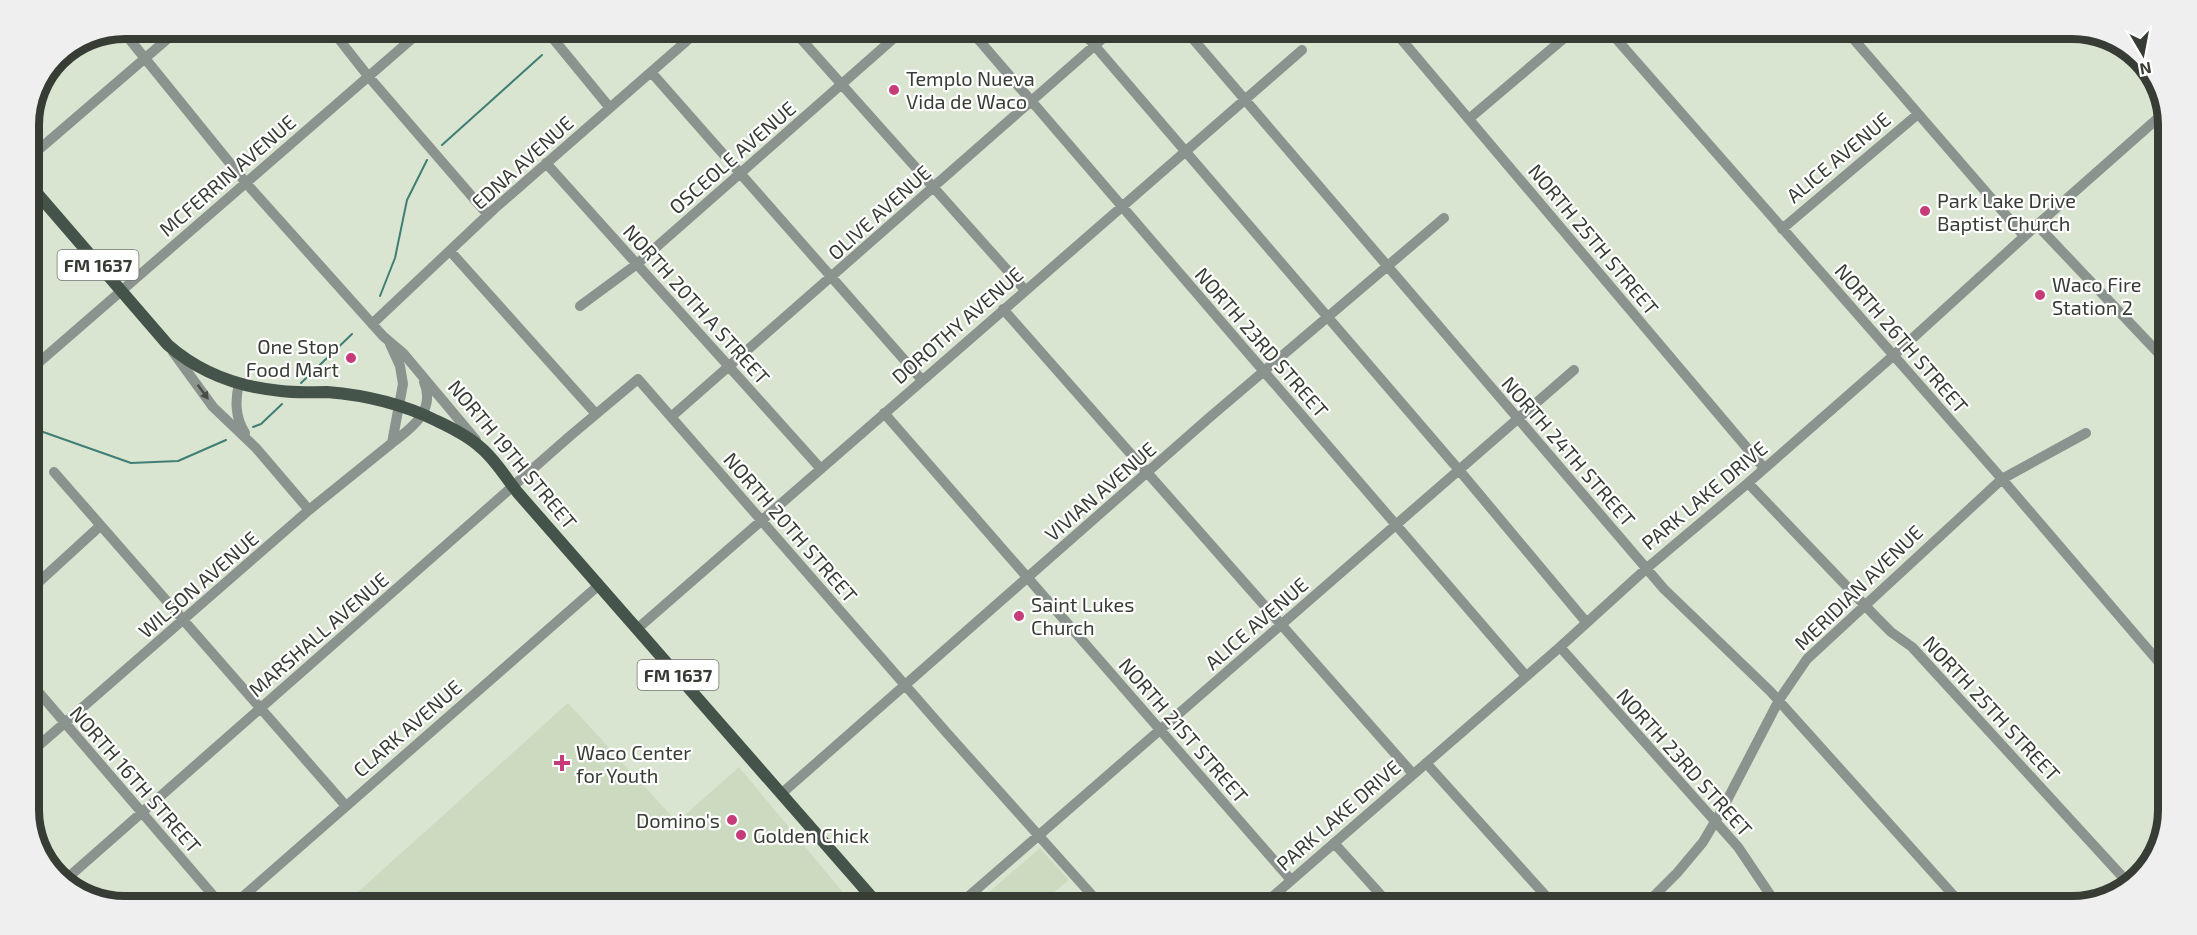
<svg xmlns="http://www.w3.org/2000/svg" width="2197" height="935" viewBox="0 0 2197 935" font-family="'Exo 2',sans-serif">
  <rect width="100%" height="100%" fill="#dae5d1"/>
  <path fill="#ccdbc0" d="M568,703L677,822L739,767L851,902L349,900Z
    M1040,848L1069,880L1041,903H976Z"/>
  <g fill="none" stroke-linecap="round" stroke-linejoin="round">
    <path stroke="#3f7e74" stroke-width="2" d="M442,145L542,55
      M380,296L395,258L407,200L427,160
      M301,383L352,334
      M29,427L131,463L178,461L226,440
      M253,427L261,424L282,404"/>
    <path stroke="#8a938d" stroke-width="10" d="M331,29L368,76L488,215
      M122,30L246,183L383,336L403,353L476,440
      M546,30L610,108
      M794,31L1025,290
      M972,32L1526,676
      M1083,32L1459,470L1586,622
      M1187,32L1664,589L1770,691L1963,906
      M1396,33L1764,468
      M1612,34L2002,479L2163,667
      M1850,35L2024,236
      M651,72L922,380
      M1470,118L1569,34
      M29,158L179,29
      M546,163L821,469
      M2037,225L2166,361
      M1782,229L1918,114
      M450,251L596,414
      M580,306L637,264L902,31
      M1003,309L1413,774
      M372,324L494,209L698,31
      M390,344L400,366L403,384L392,443C412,428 436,410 424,382
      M173,352L213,407L256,448L309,510
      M29,371L422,30
      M239,383C235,401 235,417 245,433
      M884,413L1291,880
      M671,417L1110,32
      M54,472L346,806
      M1748,483L1877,618L1891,632L1912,647L2130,885
      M29,591L100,526
      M637,629L1302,50
      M1560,647L1738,847L1777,905
      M29,681L217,900
      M29,754L309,510L392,443
      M1426,763L1554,905
      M781,794L1210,417L1444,218
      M1334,843L1389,904
      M64,881L570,436L638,379L946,732L1099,903
      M239,900L599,585
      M962,902L1574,370
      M1264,904L1560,647L1647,568L1748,483L1893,356L2037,225L2166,111
      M1645,905L1677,873L1703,842L1723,808L1779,700L1807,659L2002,479L2086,433"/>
    <path stroke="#45544a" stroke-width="12" d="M29,184L168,345C200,373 238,387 281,391C296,393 311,392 327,392C365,395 403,404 437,421C452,428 468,436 480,447C495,459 506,478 518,493L876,902"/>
  </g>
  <defs><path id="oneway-solid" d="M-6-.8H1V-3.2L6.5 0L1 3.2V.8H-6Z" transform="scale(1.5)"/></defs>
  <use fill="#484d46" href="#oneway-solid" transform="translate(203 392) rotate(54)"/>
  <g fill="#c53c79" stroke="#fff" stroke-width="2">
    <circle cx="894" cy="90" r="6"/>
    <circle cx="1925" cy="211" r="6"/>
    <circle cx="2040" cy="295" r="6"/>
    <circle cx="351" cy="358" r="6"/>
    <circle cx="1019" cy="616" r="6"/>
    <path d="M559 754h6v6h6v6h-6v6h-6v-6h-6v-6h6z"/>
    <circle cx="732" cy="820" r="6"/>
    <circle cx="741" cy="835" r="6"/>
  </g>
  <g text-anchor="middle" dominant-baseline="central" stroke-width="4.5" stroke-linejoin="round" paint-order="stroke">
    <g fill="#fff" stroke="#737671" stroke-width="1.5">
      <rect x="57.5" y="250" width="81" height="30" rx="4.5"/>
      <rect x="637.5" y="660" width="81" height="30" rx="4.5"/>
    </g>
    <g font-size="18" font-weight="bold" fill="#373c34">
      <text x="98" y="265">FM 1637</text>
      <text x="678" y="675">FM 1637</text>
    </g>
    <g font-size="20" fill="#373c34" stroke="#fff" text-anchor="start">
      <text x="906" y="78">Templo Nueva<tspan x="906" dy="23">Vida de Waco</tspan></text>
      <text x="1937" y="200">Park Lake Drive<tspan x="1937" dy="23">Baptist Church</tspan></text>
      <text x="2052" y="284">Waco Fire<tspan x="2052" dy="23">Station 2</tspan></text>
      <text x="339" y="346" text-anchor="end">One Stop<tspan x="339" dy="23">Food Mart</tspan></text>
      <text x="1031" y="604">Saint Lukes<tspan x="1031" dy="23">Church</tspan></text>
      <text x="576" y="752">Waco Center<tspan x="576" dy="23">for Youth</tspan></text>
      <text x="720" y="820" text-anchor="end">Domino's</text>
      <text x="753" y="835">Golden Chick</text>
    </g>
    <g font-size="20" fill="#373c34" stroke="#fff">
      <text transform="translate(732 157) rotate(-41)">OSCEOLE AVENUE</text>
      <text transform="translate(1838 157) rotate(-40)">ALICE AVENUE</text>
      <text transform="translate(522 162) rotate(-42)">EDNA AVENUE</text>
      <text transform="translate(227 175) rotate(-41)">MCFERRIN AVENUE</text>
      <text transform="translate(879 212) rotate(-42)">OLIVE AVENUE</text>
      <text transform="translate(1594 239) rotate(50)">NORTH 25TH STREET</text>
      <text transform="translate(697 304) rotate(48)">NORTH 20TH A STREET</text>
      <text transform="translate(957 325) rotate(-41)">DOROTHY AVENUE</text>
      <text transform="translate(1902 338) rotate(49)">NORTH 26TH STREET</text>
      <text transform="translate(1262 342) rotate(49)">NORTH 23RD STREET</text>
      <text transform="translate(1569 451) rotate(49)">NORTH 24TH STREET</text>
      <text transform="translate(513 454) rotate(50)">NORTH 19TH STREET</text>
      <text transform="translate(1100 491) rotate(-41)">VIVIAN AVENUE</text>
      <text transform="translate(1704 495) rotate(-40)">PARK LAKE DRIVE</text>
      <text transform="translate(791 527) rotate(49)">NORTH 20TH STREET</text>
      <text transform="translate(198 584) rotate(-41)">WILSON AVENUE</text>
      <text transform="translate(1858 587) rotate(-44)">MERIDIAN AVENUE</text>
      <text transform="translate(1256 623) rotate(-41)">ALICE AVENUE</text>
      <text transform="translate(318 634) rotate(-41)">MARSHALL AVENUE</text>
      <text transform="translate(1992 708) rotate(47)">NORTH 25TH STREET</text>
      <text transform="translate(407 728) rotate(-41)">CLARK AVENUE</text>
      <text transform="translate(1184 730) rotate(49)">NORTH 21ST STREET</text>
      <text transform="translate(1685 762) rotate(48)">NORTH 23RD STREET</text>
      <text transform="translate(136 779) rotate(49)">NORTH 16TH STREET</text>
      <text transform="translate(1338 815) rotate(-41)">PARK LAKE DRIVE</text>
    </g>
  </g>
  <path d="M0 0H2197V935H0ZM125 39H2072A86 86 0 0 1 2158 125V810A86 86 0 0 1 2072 896H125A86 86 0 0 1 39 810V125A86 86 0 0 1 125 39Z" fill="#efefef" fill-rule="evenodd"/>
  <path fill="none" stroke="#373c34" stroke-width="8" d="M125 39H2072A86 86 0 0 1 2158 125V810A86 86 0 0 1 2072 896H125A86 86 0 0 1 39 810V125A86 86 0 0 1 125 39Z"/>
  <g transform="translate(2143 54) rotate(170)" stroke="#ffffff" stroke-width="4.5" paint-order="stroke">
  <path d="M0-4.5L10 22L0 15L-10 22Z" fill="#373c34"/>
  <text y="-9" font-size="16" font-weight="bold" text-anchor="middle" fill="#373c34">N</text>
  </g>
</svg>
